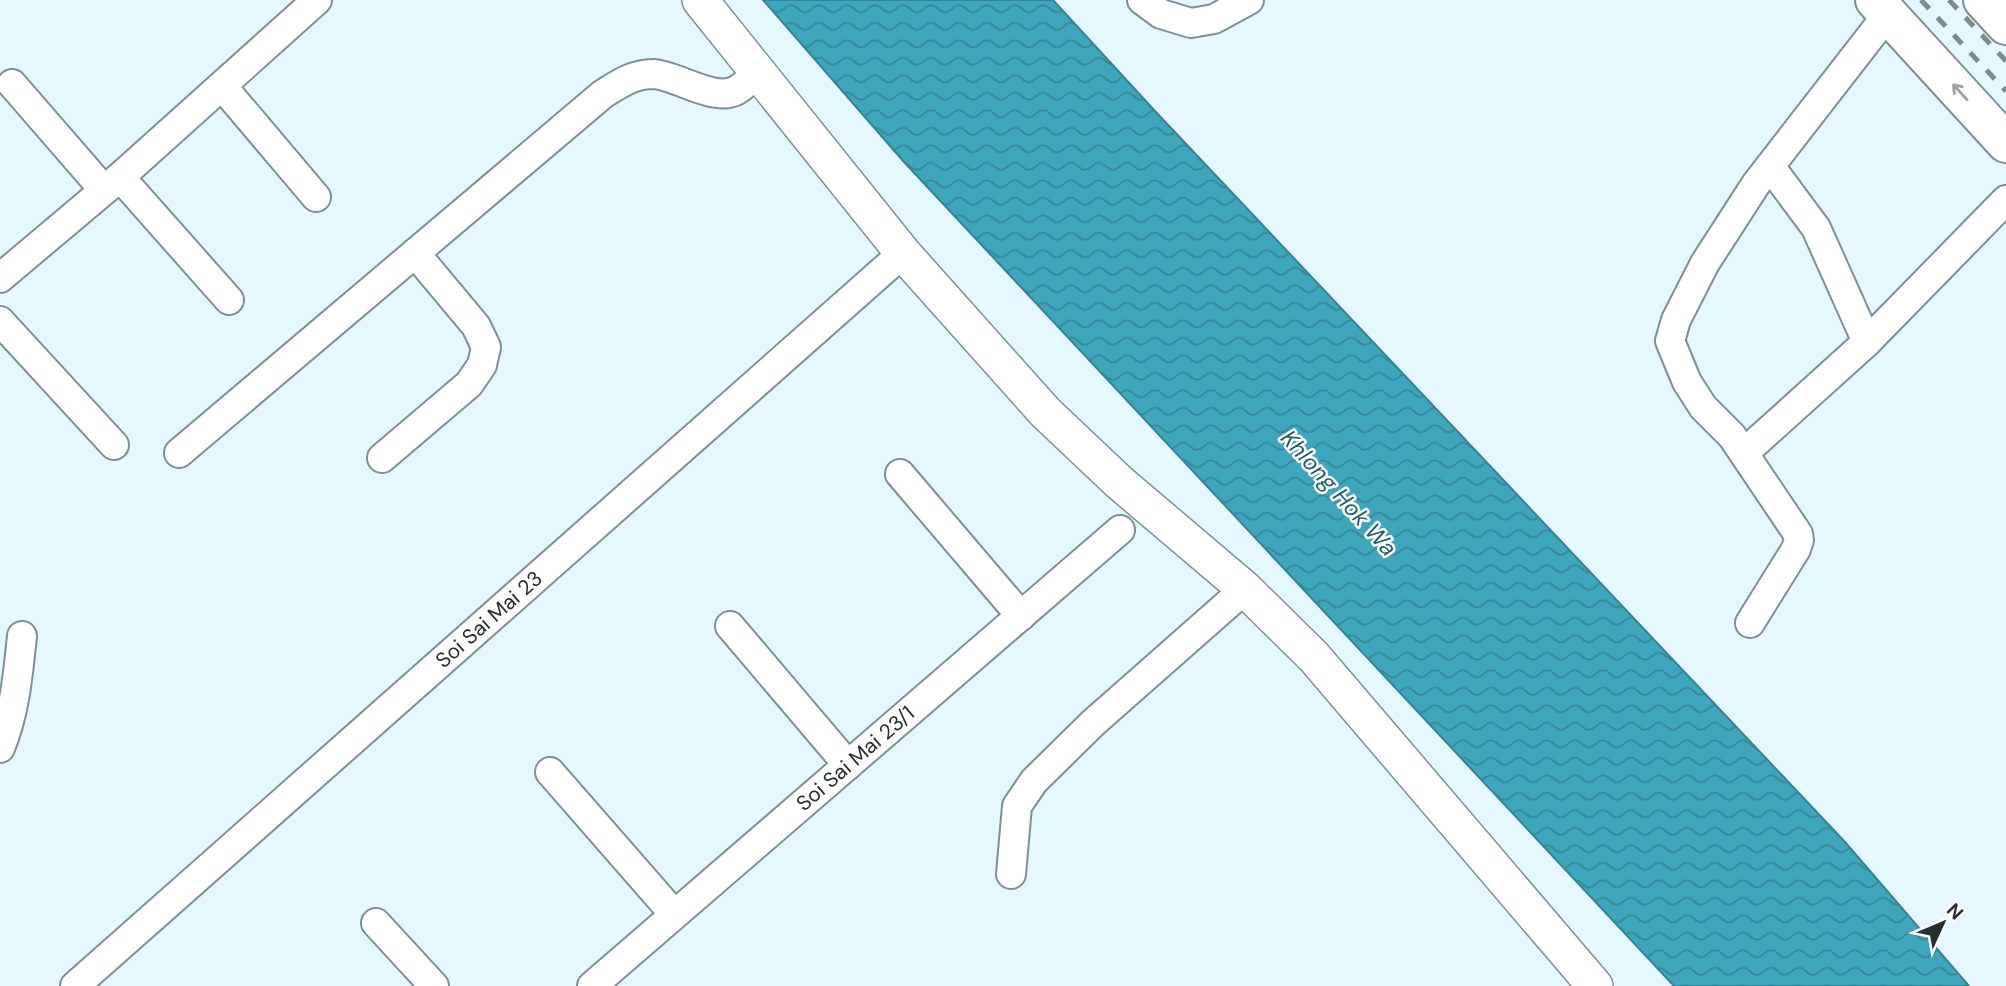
<svg xmlns="http://www.w3.org/2000/svg" width="2006" height="986" viewBox="0 0 2006 986" font-family="'DM Sans',sans-serif">
  <defs>
    <pattern id="water-waves" width="16" height="10" patternUnits="userSpaceOnUse" patternTransform="scale(1.75)"><rect width="16" height="10" fill="#3ea6bd"/><path d="M0 5q4-4 8 0t8 0" fill="none" stroke="#34889a"/></pattern>
  </defs>
  <rect width="100%" height="100%" fill="#e4f8fd"/>
  <path fill="url(#water-waves)" stroke="#378293" stroke-width="2" d="M763,0H1053L1154,110L1845,842L1969,986H1674L904,162Z"/>
  <g fill="none" stroke-linecap="round" stroke-linejoin="round">
    <defs>
      <g id="minor">
        <path d="M1142,0L1161,14L1191,23L1214,19L1249,0"/>
        <path d="M12,84L104,190"/>
        <path d="M222,86L316,197"/>
        <path d="M1770,166L1816,228L1867,342"/>
        <path d="M120,177L229,300"/>
        <path d="M0,278L120,177L317,0"/>
        <path d="M0,321L114,445"/>
        <path d="M179,453L603,94C619,84 633,74 653,74C677,75 714,103 737,90C745,85 752,78 758,72"/>
        <path d="M1744,453L1867,342L2006,200"/>
        <path d="M382,458L469,384L482,365L486,347L476,326L415,253"/>
        <path d="M900,474L1021,616"/>
        <path d="M1750,623L1796,549L1799,540L1798,534L1732,436L1703,407L1687,382L1670,341L1676,320L1705,263L1756,184L1888,14"/>
        <path d="M730,626L848,765"/>
        <path d="M0,748C15,712 18,674 22,636"/>
        <path d="M550,772L674,914"/>
        <path d="M1011,874L1017,806L1034,781L1093,723L1245,589"/>
        <path d="M376,923L434,986"/>
        <path id="s1" d="M75,986L903,253"/>
        <path id="s2" d="M592,986L1120,530"/>
      </g>
      <path id="tertiary" d="M700,0L903,253L1045,412L1119,482L1245,589L1314,657L1595,986"/>
      <path id="secondary" d="M1875,0L2006,143
        M1983,0L2006,25"/>
    </defs>
    <use href="#minor" stroke="#7e9095" stroke-width="32"/>
    <use href="#tertiary" stroke="#7e9095" stroke-width="38"/>
    <use href="#secondary" stroke="#7e9095" stroke-width="42"/>
    <use href="#minor" stroke="#fff" stroke-width="28"/>
    <use href="#tertiary" stroke="#fff" stroke-width="35"/>
    <use href="#secondary" stroke="#fff" stroke-width="38"/>
    <path stroke="#7d8b8e" stroke-width="5" stroke-dasharray="12 12" stroke-linecap="butt" d="M1921,0L2006,91
      M1949,0L2006,61"/>
  </g>
  <defs><path id="oneway-shaft" d="M-6 0H5M1.5-3L5.5 0L1.5 3" fill="none" stroke-width="1.6" stroke-linecap="round" stroke-linejoin="round" transform="scale(1.75)"/></defs>
  <use stroke="#9ea1a2" href="#oneway-shaft" transform="translate(1960 92) rotate(-132)"/>
  <g text-anchor="middle" dominant-baseline="central" stroke-width="5" stroke-linejoin="round" paint-order="stroke">
    <g font-size="21" fill="#272f31" stroke="#fff">
      <text stroke="none"><textPath href="#s1" startOffset="553">Soi Sai Mai 23</textPath></text>
      <text stroke="none"><textPath href="#s2" startOffset="348">Soi Sai Mai 23/1</textPath></text>
    </g>
    <g font-size="23" font-style="italic" fill="#245c69" stroke="#fff">
      <text transform="translate(1339 493) rotate(48)">Khlong Hok Wa</text>
    </g>
  </g>
  <g transform="translate(1943 923) rotate(46)" stroke="#ffffff" stroke-width="5" paint-order="stroke">
  <path d="M0-5L12 26L0 18L-12 26Z" fill="#272f31"/>
  <text y="-10" font-size="19" font-weight="bold" text-anchor="middle" fill="#272f31">N</text>
  </g>
</svg>
